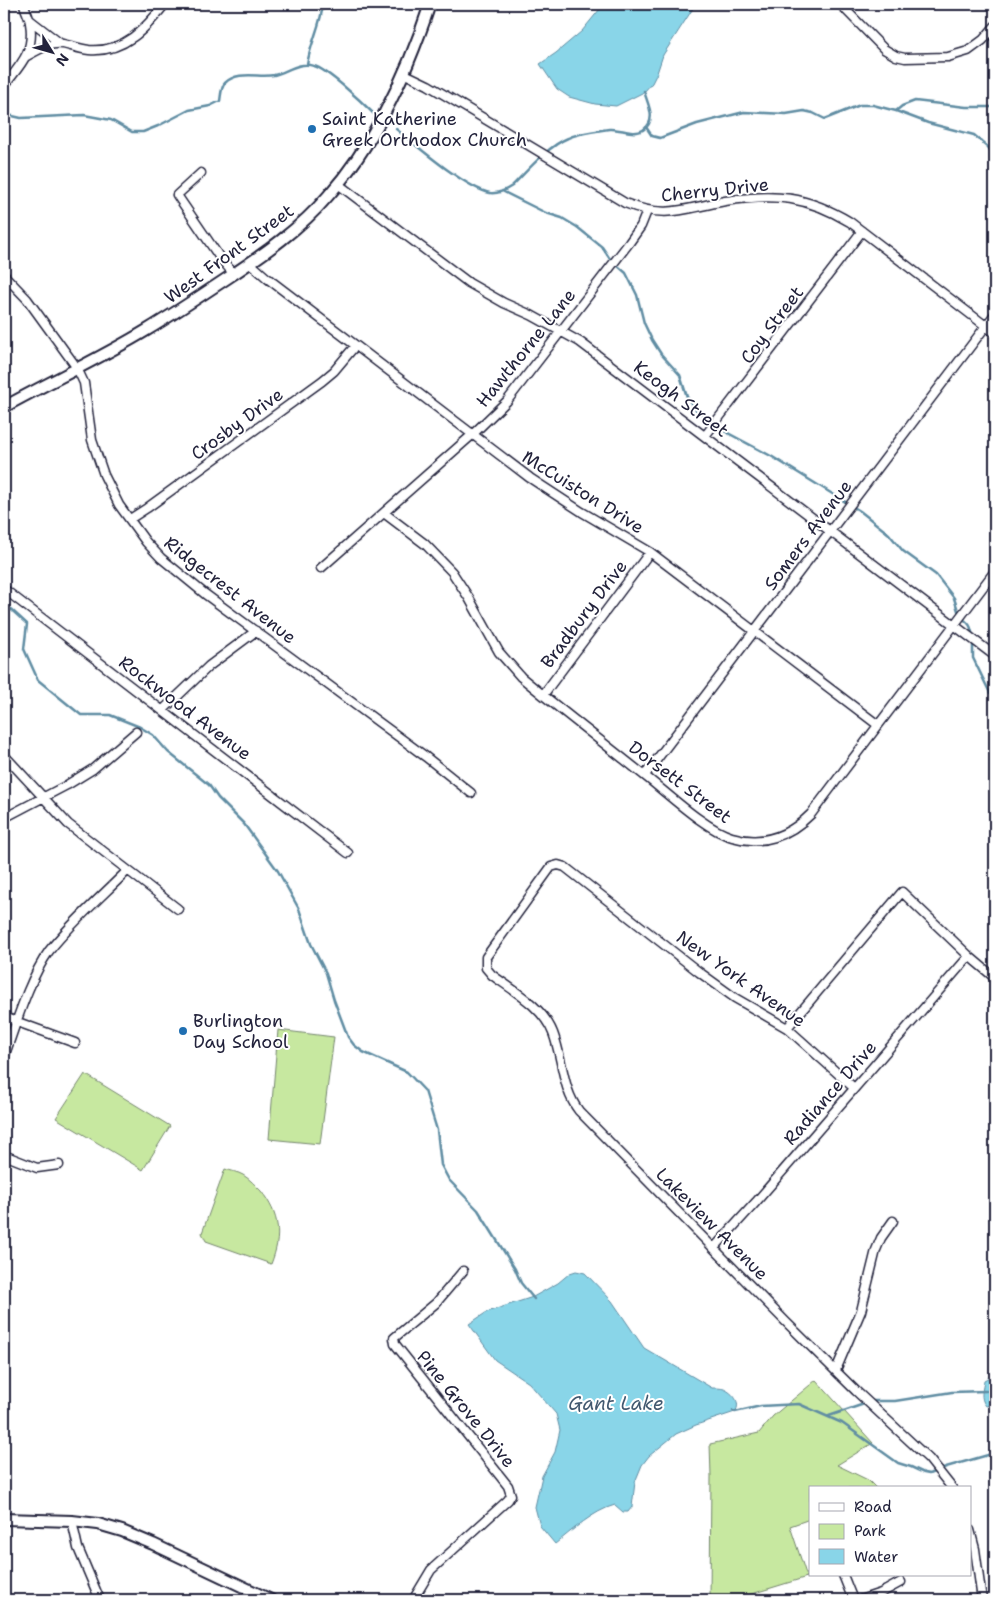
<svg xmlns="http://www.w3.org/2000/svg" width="999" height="1604" viewBox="0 0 999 1604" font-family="'Shantell Sans',sans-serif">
  <rect width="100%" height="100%" fill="#fff"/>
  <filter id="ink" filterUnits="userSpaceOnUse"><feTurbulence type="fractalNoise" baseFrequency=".02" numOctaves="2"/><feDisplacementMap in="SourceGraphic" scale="10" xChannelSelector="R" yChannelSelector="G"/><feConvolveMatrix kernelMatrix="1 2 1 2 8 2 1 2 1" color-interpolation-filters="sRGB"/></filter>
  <g filter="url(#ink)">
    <path fill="#c7e8a0" stroke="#74856e" d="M278,1030L334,1037L320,1144L269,1139Z
      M85,1074L170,1126L143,1170L56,1118Z
      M225,1169C231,1171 238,1172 243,1175C250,1179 256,1186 261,1191C280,1215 282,1236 271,1264L206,1241L202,1233Z
      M816,1380L873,1443L837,1465L868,1480L876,1488H810V1519L790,1526L807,1577L732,1600H710L711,1476L710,1444L759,1433L773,1416Z"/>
    <path fill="#89d5e8" stroke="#608da3" d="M604,4H694L692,10L663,55L657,73L652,83L644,92L616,106L595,104L569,97L557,89L540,64L556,53L582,31Z
      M576,1271L585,1273L612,1301L644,1348L712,1388C715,1388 721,1388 724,1389C733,1393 742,1403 735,1412L696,1425L676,1434L649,1456L642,1465L635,1482L632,1507L628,1512H623L615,1505C593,1511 573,1530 555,1544L540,1526L535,1507L542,1476L555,1452L560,1430L556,1414L529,1383L495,1360L469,1324L487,1312L533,1297L558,1283L570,1273Z
      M995,1374V1404L986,1406C979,1398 983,1389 984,1380Z"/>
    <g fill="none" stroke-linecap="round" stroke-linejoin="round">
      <path stroke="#608da3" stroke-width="2.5" d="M307,65C310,44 321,25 323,4
        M896,111L902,106L915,101L966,107H995
        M4,114L21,118L84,115L111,120L132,132H143L158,126L189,110L210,106L220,101C221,95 221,87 225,83C238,70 259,78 274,75C287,72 299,61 314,66C327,69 363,103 374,114
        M646,127L652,136L660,138L697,124L744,112L786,114L804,111L813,113L825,119L860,105H873L896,111L928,123L974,135L988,147L995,157
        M396,129C417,146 465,188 490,193C498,194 506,190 512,186C527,171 548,146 568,138C580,132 596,131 609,129C620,128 634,136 643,130C658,120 647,103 644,91
        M502,191L546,213L562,218L577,227L602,247L610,259L626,273L637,295L644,323L652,340L661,354L680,375L687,397L695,409L726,432L771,456L860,511L889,534L903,551L936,575L954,598L960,617C970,623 971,626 973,637
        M4,603L27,624L24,649L38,680L81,715H110L140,727L153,735L168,752L209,785L218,798L244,824L278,871L299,909L311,944L326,973L334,1000L348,1037L354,1045L363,1052L407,1072L425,1091L437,1130L441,1165L449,1180L478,1210L515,1269L521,1283L534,1299
        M973,643V658L990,693
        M733,1411L735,1412L761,1406L799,1404L842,1423L898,1463L911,1467L924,1473L929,1474L946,1467L995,1453
        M829,1416L873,1401H895L952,1392L986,1391"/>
      <defs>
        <path id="minor" d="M840,4L884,49L896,56L905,58L948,57L968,51L983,40L995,26
          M30,20L61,44
          M27,56C38,50 50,42 63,44C72,46 80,49 89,50C124,53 146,28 165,4
          M403,73L428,85L625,203C666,220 685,208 725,201C775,193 807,196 850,222L995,333
          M4,86C20,65 35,52 30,23C29,16 25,10 24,4
          M201,173L177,195L220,258L234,274
          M338,184L469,283L504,303L531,315L580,342L995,656
          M250,263L267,278L530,478L582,512L650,552L878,725
          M4,275L27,299L77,368L84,383L92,440L104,475L119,505L146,542L161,558L205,594L426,757L471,793
          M705,436L862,231
          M384,513L425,544L452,572L469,598L499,652L521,677C562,711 604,743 645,776C667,793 706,830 732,837C762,846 789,836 811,814L995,571
          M130,519L147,508L322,381L334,371L355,346
          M321,568L472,435L507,401L629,243L641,226L647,211
          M4,589L348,853
          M543,695L650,552
          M163,710L209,666L256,631
          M4,755L68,824L178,909
          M645,775L995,314
          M4,818L67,785L93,769L136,732
          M4,1017L75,1043
          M787,1028L902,892L969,956L995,978
          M4,1057C16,1024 29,979 49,951C72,922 101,897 127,871
          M854,1088L787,1028L735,998L699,972L565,867L558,865L551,867L486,957V968L492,975C514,991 543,1007 553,1033C563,1059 562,1089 579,1111L786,1322L856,1391L929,1459L952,1488
          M4,1155L37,1168L59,1165
          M714,1248L756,1202L969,956
          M836,1370L861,1311L876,1250L881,1238L893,1221
          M72,1521L78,1548L100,1600
          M970,1530L975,1549L982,1600
          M843,1575L853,1600
          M413,1600L431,1570L508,1500L511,1495L508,1486L395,1344L394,1338L436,1303L463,1271
          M860,1600L881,1593L901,1582"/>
        <path id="tertiary" d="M4,407C51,381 101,358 147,330C175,313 202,295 229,277C265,253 300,229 328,196C375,143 408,71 430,4
          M4,1519L72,1521L98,1524L122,1531L153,1544L271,1600"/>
      </defs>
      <use href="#minor" stroke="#22223b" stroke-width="11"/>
      <use href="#tertiary" stroke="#22223b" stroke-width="14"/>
      <use href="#minor" stroke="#fff" stroke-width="8"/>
      <use href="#tertiary" stroke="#fff" stroke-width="10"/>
    </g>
  </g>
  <g fill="#1f6fb2" stroke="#fff" stroke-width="2">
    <circle cx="312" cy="129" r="5"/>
    <circle cx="183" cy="1031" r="5"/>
  </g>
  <g text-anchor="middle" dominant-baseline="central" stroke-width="4" stroke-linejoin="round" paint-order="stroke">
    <g font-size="18" fill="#22223b" stroke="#fff" text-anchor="start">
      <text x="322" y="119">Saint Katherine<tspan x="322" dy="21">Greek Orthodox Church</tspan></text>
      <text x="193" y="1021">Burlington<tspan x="193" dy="21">Day School</tspan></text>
    </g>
    <g font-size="18" fill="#22223b" stroke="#fff">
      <text transform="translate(715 190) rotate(-6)">Cherry Drive</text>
      <text transform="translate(229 254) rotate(-36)">West Front Street</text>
      <text transform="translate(772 325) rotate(-53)">Coy Street</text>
      <text transform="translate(526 348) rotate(-51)">Hawthorne Lane</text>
      <text transform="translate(681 399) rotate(37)">Keogh Street</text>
      <text transform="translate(237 424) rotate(-36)">Crosby Drive</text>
      <text transform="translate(583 492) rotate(32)">McCuiston Drive</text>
      <text transform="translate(808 535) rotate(-53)">Somers Avenue</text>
      <text transform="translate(230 590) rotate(38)">Ridgecrest Avenue</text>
      <text transform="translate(584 614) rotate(-53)">Bradbury Drive</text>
      <text transform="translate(185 708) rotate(37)">Rockwood Avenue</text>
      <text transform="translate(680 782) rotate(37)">Dorsett Street</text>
      <text transform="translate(741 979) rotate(35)">New York Avenue</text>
      <text transform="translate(830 1093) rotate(-49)">Radiance Drive</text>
      <text transform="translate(712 1224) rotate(45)">Lakeview Avenue</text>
      <text transform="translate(466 1409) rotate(51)">Pine Grove Drive</text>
    </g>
    <g font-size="19" font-style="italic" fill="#41586f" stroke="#fff">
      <text x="616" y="1403">Gant Lake</text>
    </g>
  </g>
  <rect width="999" height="1604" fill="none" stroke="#fff" stroke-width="20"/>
  <rect x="10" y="10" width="979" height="1584" fill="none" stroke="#22223b" stroke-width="2" filter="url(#ink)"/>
  <rect x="809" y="1486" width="162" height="90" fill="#ffffff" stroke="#a7a7b1"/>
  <rect x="819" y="1503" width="25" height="8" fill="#ffffff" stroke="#a7a7b1"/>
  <text x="854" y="1512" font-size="15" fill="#22223b">Road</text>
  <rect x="819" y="1524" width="25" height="15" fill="#c7e8a0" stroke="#a7a7b1"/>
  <text x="854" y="1536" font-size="15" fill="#22223b">Park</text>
  <rect x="819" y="1549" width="25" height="15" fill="#89d5e8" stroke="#a7a7b1"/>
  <text x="854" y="1562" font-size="15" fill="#22223b">Water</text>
  <g transform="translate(52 52) rotate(127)" stroke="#ffffff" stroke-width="4" paint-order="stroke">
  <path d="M0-4L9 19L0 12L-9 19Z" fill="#22223b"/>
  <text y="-8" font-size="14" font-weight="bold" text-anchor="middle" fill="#22223b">N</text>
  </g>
</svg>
